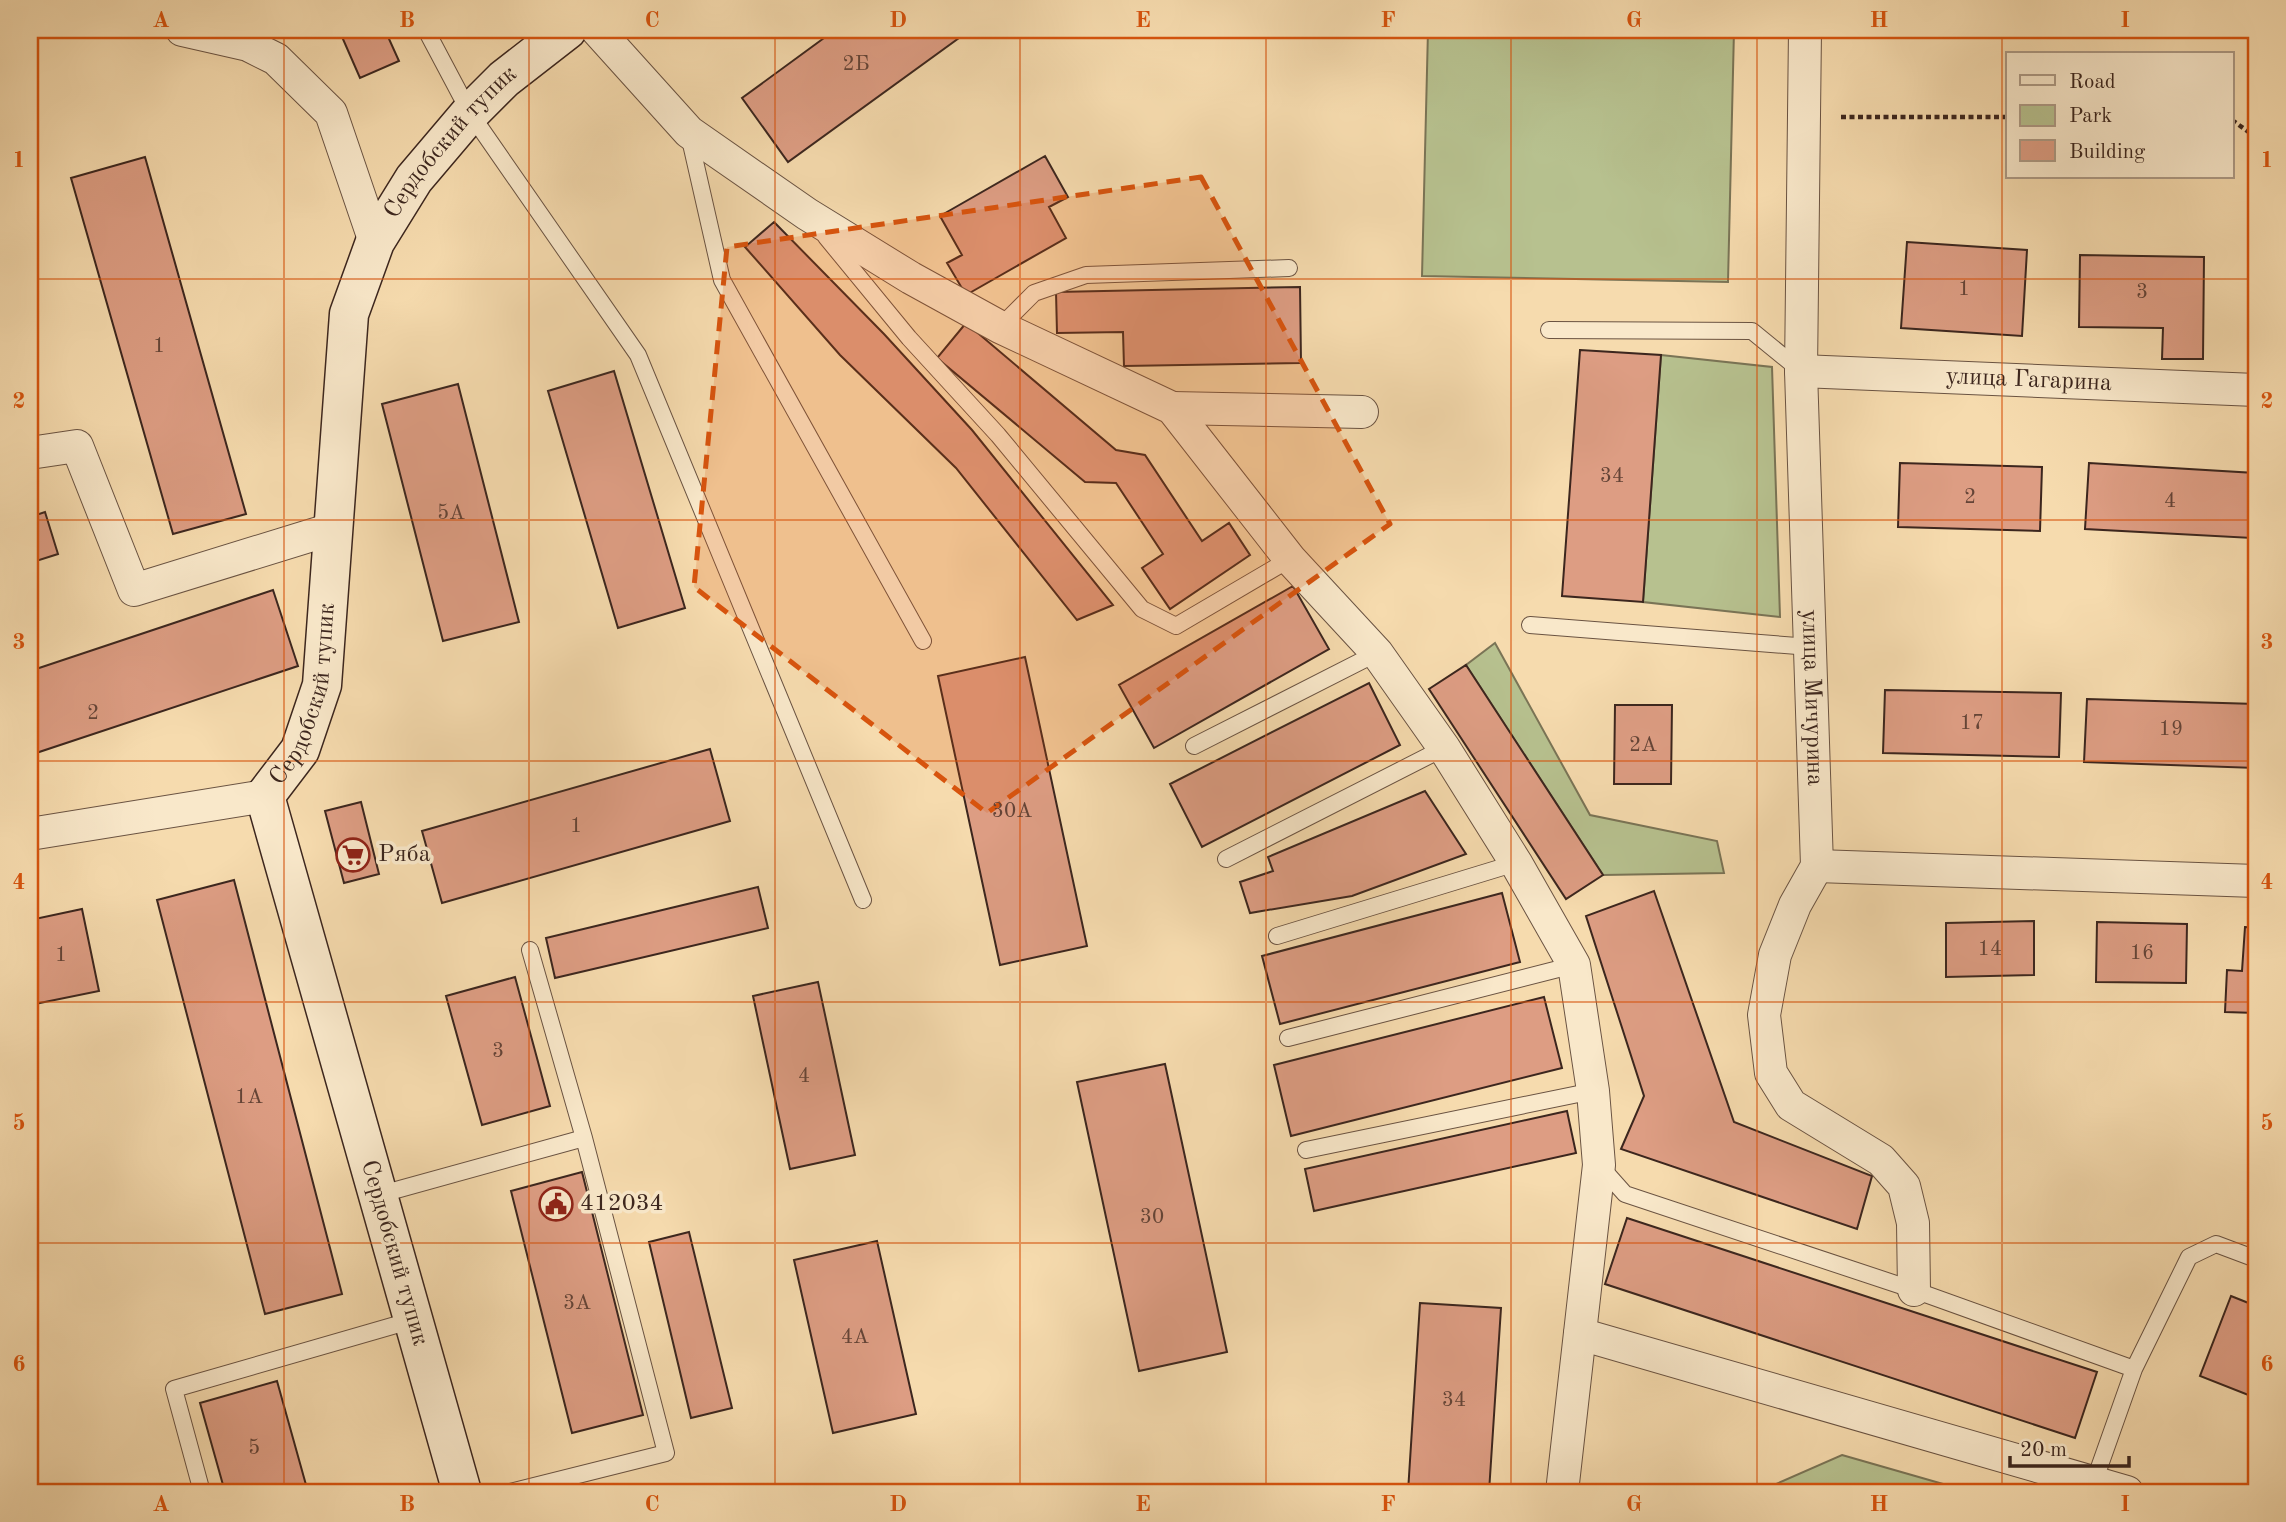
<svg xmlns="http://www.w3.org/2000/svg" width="2286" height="1522" viewBox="0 0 2286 1522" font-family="'Old Standard TT',serif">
  <rect width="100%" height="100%" fill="#f6dbae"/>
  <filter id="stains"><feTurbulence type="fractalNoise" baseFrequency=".00286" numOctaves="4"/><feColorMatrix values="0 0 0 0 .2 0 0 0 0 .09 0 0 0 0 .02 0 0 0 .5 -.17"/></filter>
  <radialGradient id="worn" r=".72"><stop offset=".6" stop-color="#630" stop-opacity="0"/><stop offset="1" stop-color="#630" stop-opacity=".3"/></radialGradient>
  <path fill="#b7c18f" stroke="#7a7456" stroke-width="2" d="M1428,30H1734L1728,282L1422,276Z
    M1661,355L1772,367L1780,617L1643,602Z
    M1495,643L1590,815L1717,841L1724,873L1603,875L1466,665Z
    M1842,1455L1971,1492H1758Z"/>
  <path fill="#dd9d83" stroke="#3c261e" stroke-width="2" d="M339,30H385L399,61L360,78Z
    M835,30H970L788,162L742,98Z
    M1045,156L1068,197L1049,207L1066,238L966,295L947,263L962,255L940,216Z
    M145,157L246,514L173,534L71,178Z
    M774,222L884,334L972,430L1113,605L1077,620L956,468L840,355L745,247Z
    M1907,242L2027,250L2022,336L1901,328Z
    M2080,255L2204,257L2203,359H2162L2163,328L2079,327Z
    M1300,287L1301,363L1124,366L1123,332L1057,333L1056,292Z
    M966,323L1116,450L1145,455L1202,541L1229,523L1250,555L1170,609L1142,568L1163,554L1116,483L1085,482L937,358Z
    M1580,350L1661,355L1643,602L1562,596Z
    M614,371L685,608L618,628L548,391Z
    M458,384L519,622L443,641L382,404Z
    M1900,463L2042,467L2040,531L1898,527Z
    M2089,463L2255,473L2252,538L2085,529Z
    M45,512L58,554L30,563V517Z
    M1293,586L1329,649L1154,748L1119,685Z
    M273,590L298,666L30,755V671Z
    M1025,657L1087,946L1000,965L938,676Z
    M1466,665L1603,875L1566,899L1429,689Z
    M1369,683L1400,745L1202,847L1170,784Z
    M1885,690L2061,693L2059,757L1883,753Z
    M2087,699L2256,704V768L2084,762Z
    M1615,705H1672L1671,784H1614Z
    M710,749L730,821L442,903L422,831Z
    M1425,791L1466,854L1352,896L1250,913L1240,882L1273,871L1268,857Z
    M361,802L379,874L344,883L325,811Z
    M234,880L342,1294L265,1314L157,900Z
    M758,887L768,928L555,978L546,938Z
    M1654,891L1734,1122L1872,1176L1857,1229L1621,1149L1644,1096L1586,916Z
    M1502,893L1520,962L1280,1024L1262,956Z
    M82,909L99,991L30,1005V920Z
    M2034,921V975L1946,977V923Z
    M2097,922L2187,924L2186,983L2096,982Z
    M2245,927L2256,928V1013L2225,1012L2227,970L2242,971Z
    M515,977L550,1106L482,1125L446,996Z
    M818,982L855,1155L790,1169L753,996Z
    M1544,997L1562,1068L1291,1136L1274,1065Z
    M1165,1064L1227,1352L1139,1371L1077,1082Z
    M1567,1111L1576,1153L1314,1211L1305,1169Z
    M582,1172L643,1415L572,1433L511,1191Z
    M1627,1218L2097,1372L2075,1438L1605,1284Z
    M689,1232L732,1408L691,1418L649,1242Z
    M877,1241L916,1414L833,1433L794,1260Z
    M2231,1296L2256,1306V1398L2200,1376Z
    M1420,1303L1501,1308L1489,1492H1408Z
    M277,1381L308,1492H225L200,1403Z
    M760,1485L762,1492H728Z"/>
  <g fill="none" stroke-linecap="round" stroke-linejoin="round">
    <defs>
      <path id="lane" d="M426,30L470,113L638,355L863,900
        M689,135L722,280L923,641
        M826,237L909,338L998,435L1142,609L1176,626L1290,559
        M1000,327L1034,293L1086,275L1289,268
        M1549,330L1752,331L1801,371
        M1530,625L1810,647
        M1194,746L1377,653
        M1226,859L1444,748
        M1277,936L1516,863
        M530,950L584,1138
        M1288,1038L1574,965
        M1306,1150L1593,1091
        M1601,1167L1625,1194L1914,1290L2134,1369
        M378,1195L584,1138L666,1453L510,1492
        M2094,1482L2134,1369L2189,1257L2216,1244L2256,1259
        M202,1492L174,1389L413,1320"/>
      <g id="street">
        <path d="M182,30L248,45L276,59L331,113L375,242"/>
        <path d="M597,30L689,132L807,214L911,278L1000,327L1172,408L1290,559L1377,653L1444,748L1516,863L1574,965L1593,1091L1599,1165L1562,1492"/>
        <path id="s1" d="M1805,30L1801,371L1817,866L1795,905L1775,955L1764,1015L1771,1073L1791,1105L1881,1160L1904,1186L1913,1223L1914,1290"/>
        <path id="s2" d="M1801,371L2256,390"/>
        <path d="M1172,408L1362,412"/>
        <path d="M30,453L77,446L134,590L335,528"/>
        <path d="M30,834L265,796"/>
        <path d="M1817,866L2256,881"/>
        <path d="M1580,1334L2127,1492"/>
      </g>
      <g id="secondary">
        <path id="s3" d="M462,1492L265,796L300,750L322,685L349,314L375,242L414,179L470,113L504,79L567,30"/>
      </g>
    </defs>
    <use href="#lane" stroke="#6a5342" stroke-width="18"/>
    <use href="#street" stroke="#6a5342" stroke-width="34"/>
    <use href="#secondary" stroke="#3c261e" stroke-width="41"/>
    <path stroke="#3c261e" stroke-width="4.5" stroke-dasharray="5 3.5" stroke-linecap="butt" d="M1841,117H2008
      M2232,120L2250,133H2256"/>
    <use href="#lane" stroke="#f9e8ca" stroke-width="16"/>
    <use href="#street" stroke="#f9e8ca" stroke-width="32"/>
    <use href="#secondary" stroke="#f9e8ca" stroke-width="38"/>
  </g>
  <path fill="#d7540e" fill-opacity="0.2" stroke="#d7540e" stroke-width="5" stroke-dasharray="14 9" stroke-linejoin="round" d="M1201,177L1390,524L987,813L694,587L727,247Z"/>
  <path fill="none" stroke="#d7540e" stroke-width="2" stroke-opacity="0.55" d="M284,30V1492M529,30V1492M775,30V1492M1020,30V1492M1266,30V1492M1511,30V1492M1757,30V1492M2002,30V1492M30,279H2256M30,520H2256M30,761H2256M30,1002H2256M30,1243H2256"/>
  <defs>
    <symbol id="supermarket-ring" viewBox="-11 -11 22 22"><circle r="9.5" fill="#f9e8ca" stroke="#8f2418" stroke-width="1.5"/><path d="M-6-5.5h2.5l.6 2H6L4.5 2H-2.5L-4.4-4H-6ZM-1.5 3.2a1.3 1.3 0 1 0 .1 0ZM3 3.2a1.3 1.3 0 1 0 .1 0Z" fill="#8f2418"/></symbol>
    <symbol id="civic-ring" viewBox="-11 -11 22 22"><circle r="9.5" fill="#f9e8ca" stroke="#8f2418" stroke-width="1.5"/><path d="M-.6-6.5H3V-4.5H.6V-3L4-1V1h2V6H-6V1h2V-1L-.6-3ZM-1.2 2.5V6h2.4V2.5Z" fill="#8f2418"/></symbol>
  </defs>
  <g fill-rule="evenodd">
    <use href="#supermarket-ring" x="334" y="836" width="38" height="38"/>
    <use href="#civic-ring" x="537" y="1185" width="38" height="38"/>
  </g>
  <g text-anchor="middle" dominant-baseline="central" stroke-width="7" stroke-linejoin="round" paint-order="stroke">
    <g font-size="21" fill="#644437">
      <text x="856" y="64">2Б</text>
      <text x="1964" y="289">1</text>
      <text x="2142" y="292">3</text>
      <text x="159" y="346">1</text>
      <text x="1612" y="476">34</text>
      <text x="1970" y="497">2</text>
      <text x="2170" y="501">4</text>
      <text x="451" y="513">5А</text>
      <text x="93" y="713">2</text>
      <text x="1972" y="723">17</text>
      <text x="2171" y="729">19</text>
      <text x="1643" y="745">2А</text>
      <text x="1012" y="811">30А</text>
      <text x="576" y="826">1</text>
      <text x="1990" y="949">14</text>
      <text x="2142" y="953">16</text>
      <text x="61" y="955">1</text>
      <text x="498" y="1051">3</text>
      <text x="804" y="1076">4</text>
      <text x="249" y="1097">1А</text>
      <text x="1152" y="1217">30</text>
      <text x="577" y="1303">3А</text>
      <text x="855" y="1337">4А</text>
      <text x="1454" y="1400">34</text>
      <text x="254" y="1448">5</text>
    </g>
    <g font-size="24" fill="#3c261e" stroke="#f9e8ca">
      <text stroke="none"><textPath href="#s3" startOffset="1424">Сердобский тупик</textPath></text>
      <text stroke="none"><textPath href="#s2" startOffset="228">улица Гагарина</textPath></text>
      <text stroke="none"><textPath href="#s3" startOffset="836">Сердобский тупик</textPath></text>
      <text stroke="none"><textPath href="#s1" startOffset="668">улица Мичурина</textPath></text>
      <text transform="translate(394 1253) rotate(74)">Сердобский тупик</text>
    </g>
    <g font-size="24" fill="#3c261e" stroke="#f9e8ca" text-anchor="start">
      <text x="378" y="855">Ряба</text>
      <text x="580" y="1204">412034</text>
    </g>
  </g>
  <rect width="2286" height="1522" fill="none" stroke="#f6dbae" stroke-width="77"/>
  <rect x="2006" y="52" width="228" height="126" fill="#f9e8ca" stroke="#ad9a85" stroke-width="2"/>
  <rect x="2020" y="75" width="35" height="10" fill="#f9e8ca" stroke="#ad9a85" stroke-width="2"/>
  <text x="2069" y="88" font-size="21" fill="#3c261e">Road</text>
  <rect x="2020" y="105" width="35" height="21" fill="#b7c18f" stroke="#ad9a85" stroke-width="2"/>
  <text x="2069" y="122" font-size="21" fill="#3c261e">Park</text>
  <rect x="2020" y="140" width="35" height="21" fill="#dd9d83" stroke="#ad9a85" stroke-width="2"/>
  <text x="2069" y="158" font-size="21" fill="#3c261e">Building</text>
  <path d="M2010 1456v10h119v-10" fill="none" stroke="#3c261e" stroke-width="3.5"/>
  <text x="2020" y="1456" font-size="21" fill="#3c261e" stroke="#f9e8ca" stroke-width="5" paint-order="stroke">20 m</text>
  <rect x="38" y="38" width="2210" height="1446" fill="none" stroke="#d7540e" stroke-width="2.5"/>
  <g font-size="23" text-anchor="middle" font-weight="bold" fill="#d7540e">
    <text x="161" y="27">A</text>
    <text x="407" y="27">B</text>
    <text x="652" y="27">C</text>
    <text x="898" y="27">D</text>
    <text x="1143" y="27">E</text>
    <text x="1388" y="27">F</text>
    <text x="1634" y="27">G</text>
    <text x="1879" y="27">H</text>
    <text x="2125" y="27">I</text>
    <text x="19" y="167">1</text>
    <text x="2267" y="167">1</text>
    <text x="19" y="408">2</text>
    <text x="2267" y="408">2</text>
    <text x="19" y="649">3</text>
    <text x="2267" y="649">3</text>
    <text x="19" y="889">4</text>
    <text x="2267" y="889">4</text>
    <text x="19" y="1130">5</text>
    <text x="2267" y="1130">5</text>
    <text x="19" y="1371">6</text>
    <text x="2267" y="1371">6</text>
    <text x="161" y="1511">A</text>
    <text x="407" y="1511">B</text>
    <text x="652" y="1511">C</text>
    <text x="898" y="1511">D</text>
    <text x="1143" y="1511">E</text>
    <text x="1388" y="1511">F</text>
    <text x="1634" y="1511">G</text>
    <text x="1879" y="1511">H</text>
    <text x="2125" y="1511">I</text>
  </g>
  <rect width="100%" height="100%" filter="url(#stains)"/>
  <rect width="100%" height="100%" fill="url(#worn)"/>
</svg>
